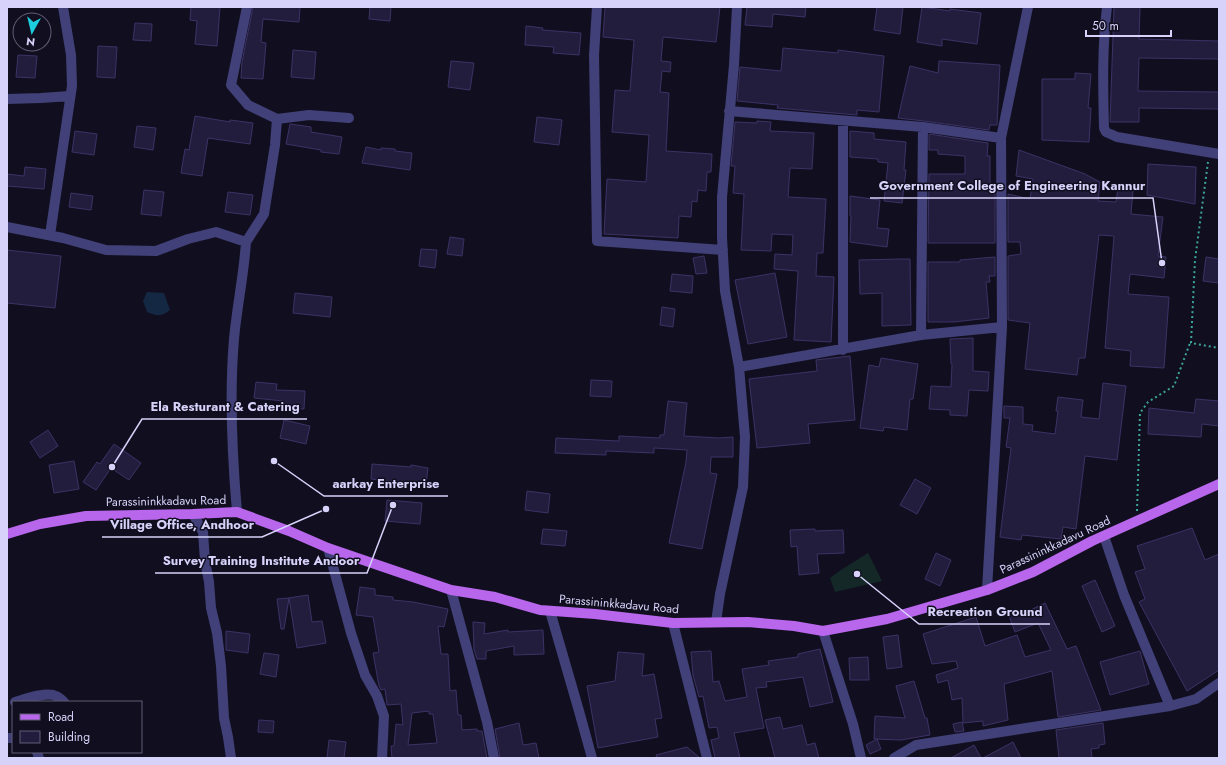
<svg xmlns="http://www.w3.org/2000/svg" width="1226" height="765" viewBox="0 0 1226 765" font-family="Jost,sans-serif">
  <rect width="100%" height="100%" fill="#110f1f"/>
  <path fill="#132827" d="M868,553L882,581L835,592L830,578L841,570Z"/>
  <path fill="#152843" d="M147,292L164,293L170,310C161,317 157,316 147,312L143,301Z"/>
  <path fill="#231d3d" stroke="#3c3266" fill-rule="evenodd" d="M191,7H220L217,46L195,44L197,21L190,20Z
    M253,7H300L299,22L263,19L261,42L266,43L263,79L241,78L242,62Z
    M370,7H391L390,21L369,19Z
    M605,7H720L716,42L663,37L661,61L671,62L670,72L662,71L660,92L669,93L666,151L712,154L711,172H707L706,191L698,190L697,202L692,201L691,217L679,216L678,238L604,234L607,179L646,182L649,135L612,132L615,90L630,91L634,40L603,37Z
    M747,7H806L805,17L773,14L772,27L745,25Z
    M877,7H903L900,34L874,30Z
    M922,7L950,11V9L981,13L977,44L942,39V46L917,42Z
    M1114,7H1140L1139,39L1219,41V59L1139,58L1138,91L1219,92V109L1139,108V122H1110Z
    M135,23L152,24L151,41L133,40Z
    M526,26L543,28L542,30L581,33L579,55L553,53L554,47L525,45Z
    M98,46L117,47L115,78L97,77Z
    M783,48L838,53V50L884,56L879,112L857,110V115L777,108L778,105L737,101L740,67L781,71Z
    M293,50L316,52L314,79L291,77Z
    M18,55L37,56L35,78L16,77Z
    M451,61L474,63L470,90L448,87Z
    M939,61L1000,65L997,125H990L989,130L924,121L898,118L910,66L938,73Z
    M1075,73L1091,74L1088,108H1091L1089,142L1042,140V79H1075Z
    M195,116L230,122V120L253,123L250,144L208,138L202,176L181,173L185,149L189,150Z
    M537,117L562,120L559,145L534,142Z
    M757,121L771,122L770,131L814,133L812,169L790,168L788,197L826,199L823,253H817L816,276L834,277L831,342L794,340L798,271L774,269L775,254L792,255L793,235L772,234L771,251L741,250L744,194L733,193L735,166H731L735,122L757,123Z
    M290,124L311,127V132L342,137L339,154L321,152V150L286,144Z
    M137,126L156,128L153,150L134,147Z
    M75,131L97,134L94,155L72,152Z
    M850,131L874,133V139L906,142L904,170H906L902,203L884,201L888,163L878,162V159L850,157Z
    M929,134L988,143L987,156H990V190L995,191V243H928L929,174H965V156L938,154V150H929Z
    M366,147L381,150V148L395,149V151L412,153L410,170L362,163Z
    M1019,150L1085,174L1100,182L1098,201L1116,202L1118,188L1133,190L1131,214L1163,217L1158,256L1166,257L1164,278L1130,274L1128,294L1169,297L1164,368L1130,366L1131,351L1105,348L1114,236L1099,235L1085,358H1079L1077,375L1025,369L1030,323L1008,320V256L1021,254L1020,242H1008V194L1030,199L1033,179L1016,176Z
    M1148,164L1196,167L1195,204L1147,195Z
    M25,167L46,169L44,189L7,186V174L24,176Z
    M144,190L164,192L161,216L141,214Z
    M228,192L253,195L250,215L225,212Z
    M71,193L93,196L91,210L69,207Z
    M850,196L880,200L877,228L889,229L887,247L850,242L851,216H850Z
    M450,237L464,239L462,256L447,254Z
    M421,249L437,250L435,268L419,266Z
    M7,250L61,256L55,308L7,303Z
    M704,256L707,273L696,274L693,258Z
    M995,257V276H989L990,282H986L989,318L954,322H928V262H960V260Z
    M1206,257L1219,259V283L1203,281Z
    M901,259H910L911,325L882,326V293L860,294L859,260Z
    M775,273L787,337L748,344L735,280Z
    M672,274L693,276L692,293L670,291Z
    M295,293L332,297L330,317L293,313Z
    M662,307L675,309L673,327L660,325Z
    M973,338V371L989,372L988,391L969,390L967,416L950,415V410L929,409L931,386L951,387L952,364H951L950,339Z
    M850,356L855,420L808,424L810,443L757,448L749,379L817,371L816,360Z
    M881,358L918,364L913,399H910L907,430L884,427L883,431L860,428L869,365L879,367Z
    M591,380L612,381L611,397L590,396Z
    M256,382L277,384L276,390L305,391L304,409L283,408V401L254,398Z
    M1103,383L1126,386L1117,460L1085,456L1076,529L1063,527L1061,539L1022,535L1021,540L1000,537L1011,448L1006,447L1010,418H1004V406L1023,407V424L1033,425L1032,431L1055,434L1058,411H1056L1058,397L1083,400L1081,417L1099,419Z
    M1196,399L1219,401V426L1202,424L1201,437L1148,434L1149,408L1194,413Z
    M668,401L687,403L684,436L719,438L733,437V457H711L710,473L717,474L702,549L669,543L686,462L687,450L654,448V453L606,451V455L555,453L556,438L619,441V436L660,438V435H664Z
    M284,420L310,426L306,444L280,438Z
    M48,430L58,446L40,458L30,442Z
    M114,444L141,463L129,480L111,468L96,490L83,482L97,462L100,464Z
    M74,461L79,489L54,493L49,465Z
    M372,464L411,467V465L428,468L426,485L371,479Z
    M915,479L931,488L917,514L900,505Z
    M527,491L550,494L548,513L525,510Z
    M387,500L422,503L420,524L385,521Z
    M1192,528L1205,560L1219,554V670L1187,691L1139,602L1145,599L1135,572L1145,569L1137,546Z
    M543,529L567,531L565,546L541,544Z
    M815,529V531L843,530L844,553L817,554L819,573L799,575L797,546L791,547L790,530Z
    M936,553L951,560L940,586L925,579Z
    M1095,580L1115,626L1102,632L1082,586Z
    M360,587L375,589V595L393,597V600L413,602L448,609L444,627L438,626L441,654H448L450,691L456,690L458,715H461L462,730L477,729V731H482L487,758H392L391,746H394L396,724L403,725L401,704L387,705L385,689L381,690L379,686L373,653L379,652L373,617L356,615ZM429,711V714H433L437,743L408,745L412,713Z
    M308,595L312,622L322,621L326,643L297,648L289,598Z
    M289,598L284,629H281L277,599Z
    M1045,603L1067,649L1076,646L1101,710L1058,717L1052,671L1004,684L1008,720L983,726V721L963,723L962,698L952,700L948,680L938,683L936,675L958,668L956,661L932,664L923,634L976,617L985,646L1017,635L1025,657L1051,650L1038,623L1015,632L1009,616L1021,612L1022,614Z
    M473,622L485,623L484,634L508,630V632L543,630L544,654L514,655V646L486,651V659H477L474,649Z
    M226,631L250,634L248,653L226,650Z
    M898,635L902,667L887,669L883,637Z
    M820,649L833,702L810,707L803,677L766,682L767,687L756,688L764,728L734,733L740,758H715L711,740L719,738L717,727L709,728L703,696L699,697L693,675L691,652L711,651L713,682L719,681L725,701L747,697L742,669L769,665L768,661L798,657V654Z
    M1140,651L1149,684L1110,695L1100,662Z
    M618,652L644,654L642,676L654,674L662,718L655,719L658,737L598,748L587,686L615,681Z
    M264,653L279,655L276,677L260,674Z
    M868,657L869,680H850L849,658Z
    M914,681L925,718H927L930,735L901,740L874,739L875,716L905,718L896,686Z
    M780,717L783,729L802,725L807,745L815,743L819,758H775L765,720Z
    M259,720L274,721L273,733L258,732Z
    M962,722L964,731L955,732L953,724Z
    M519,723L523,745L536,743L539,758H500L495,729Z
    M1103,723L1105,744L1099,745V748L1091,749L1092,758H1059L1056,730Z
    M877,739L881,749L870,754L866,745Z
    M329,740L346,742L344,758H327Z
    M1013,742L1021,758H983Z
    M974,745L981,758H951Z
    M687,747L700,758H657L656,755Z"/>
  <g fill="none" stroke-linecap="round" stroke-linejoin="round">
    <path stroke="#3ca49b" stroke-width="2" stroke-dasharray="2 3" stroke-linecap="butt" d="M1208,162L1195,260L1191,343L1219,348
      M1137,511L1140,413L1148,402L1174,386L1190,343"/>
    <path stroke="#414078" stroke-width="10" d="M597,7L594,55L597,241L723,250
      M1107,7C1102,47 1103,88 1104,128L1106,132L1117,137L1219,154
      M7,99L41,98L70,96
      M729,111L923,127L1001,138
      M277,119L309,115L349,118
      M7,227L63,238L106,250L156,251L188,239L216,232L246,242C244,274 237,306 234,339C229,397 232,454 237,512
      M50,235L72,86L71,55L63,7
      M246,242L264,214L275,145L277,119L248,105L231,85L247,7
      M921,335L923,127
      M843,350V121
      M739,367L921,335L1002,327
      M193,514L203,532L205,561L209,582L211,608L217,633L221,666L224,718L228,737L231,758
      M1104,536L1124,595L1170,706
      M328,548L351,633L365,675L377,696L384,716L382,758
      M451,590L487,722L494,758
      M987,590L1002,327L1001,138L1028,7
      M550,611L579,711L592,758
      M716,622L720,594L743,487L745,437L739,367L725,291L722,237V197L734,65L737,7
      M673,623L707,758
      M823,631L853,724L861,758
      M15,702C25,699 47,691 56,696C59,697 62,700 64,702
      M7,738H13
      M37,752L39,758
      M894,758L916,745L1170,706L1196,699L1219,683"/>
    <path stroke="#b866ec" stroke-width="10" d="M7,534L40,524L86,516L193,514L237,512L289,531L328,548L451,590L495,597L540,610L595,614L673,623L748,622L794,626L823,631L887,619L987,590L1033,572L1092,541L1219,484"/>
  </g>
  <g text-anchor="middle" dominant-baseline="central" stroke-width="3" stroke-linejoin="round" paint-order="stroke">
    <g font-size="12" fill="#d6d2fa" stroke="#110f1f">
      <text transform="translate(166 501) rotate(-1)">Parassininkkadavu Road</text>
      <text transform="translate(1055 545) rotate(-25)">Parassininkkadavu Road</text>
      <text transform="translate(619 604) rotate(5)">Parassininkkadavu Road</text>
    </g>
  </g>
  <path fill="none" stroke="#d6d2fa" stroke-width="1.5" d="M1162 263L1153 198H870M112 467L142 419H307M274 461L324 496H448M326 509L262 537H102M393 505L367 573H155M857 574L919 624H1050"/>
  <g fill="#d6d2fa" stroke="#110f1f" stroke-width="1.5">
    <circle cx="1162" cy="263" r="4"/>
    <circle cx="112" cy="467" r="4"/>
    <circle cx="274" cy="461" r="4"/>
    <circle cx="326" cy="509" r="4"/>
    <circle cx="393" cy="505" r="4"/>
    <circle cx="857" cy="574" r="4"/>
  </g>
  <g font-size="13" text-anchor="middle" font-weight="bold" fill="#d6d2fa" stroke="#110f1f" stroke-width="3" stroke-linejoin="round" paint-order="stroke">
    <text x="1012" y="190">Government College of Engineering Kannur</text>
    <text x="225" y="411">Ela Resturant &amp; Catering</text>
    <text x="386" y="488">aarkay Enterprise</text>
    <text x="182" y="529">Village Office, Andhoor</text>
    <text x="261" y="565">Survey Training Institute Andoor</text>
    <text x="985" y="616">Recreation Ground</text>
  </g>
  <rect width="1226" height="765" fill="none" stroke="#d6d2fa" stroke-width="16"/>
  <rect x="12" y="701" width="130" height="52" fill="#110f1f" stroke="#605d77"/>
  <rect x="20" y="714" width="20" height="6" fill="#b866ec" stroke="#605d77"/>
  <text x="48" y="721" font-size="12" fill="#d6d2fa">Road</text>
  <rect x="20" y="731" width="20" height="12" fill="#231d3d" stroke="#605d77"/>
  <text x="48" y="741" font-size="12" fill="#d6d2fa">Building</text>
  <g transform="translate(32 32) rotate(188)"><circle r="19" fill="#110f1f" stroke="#605d77"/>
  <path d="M0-3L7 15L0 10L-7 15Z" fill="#1bcddd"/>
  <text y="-6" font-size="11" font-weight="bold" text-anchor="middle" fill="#d6d2fa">N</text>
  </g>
  <path d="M1086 30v6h85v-6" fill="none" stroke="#d6d2fa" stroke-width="2"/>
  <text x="1092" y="30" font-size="12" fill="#d6d2fa" stroke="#110f1f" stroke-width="3" paint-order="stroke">50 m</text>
</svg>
